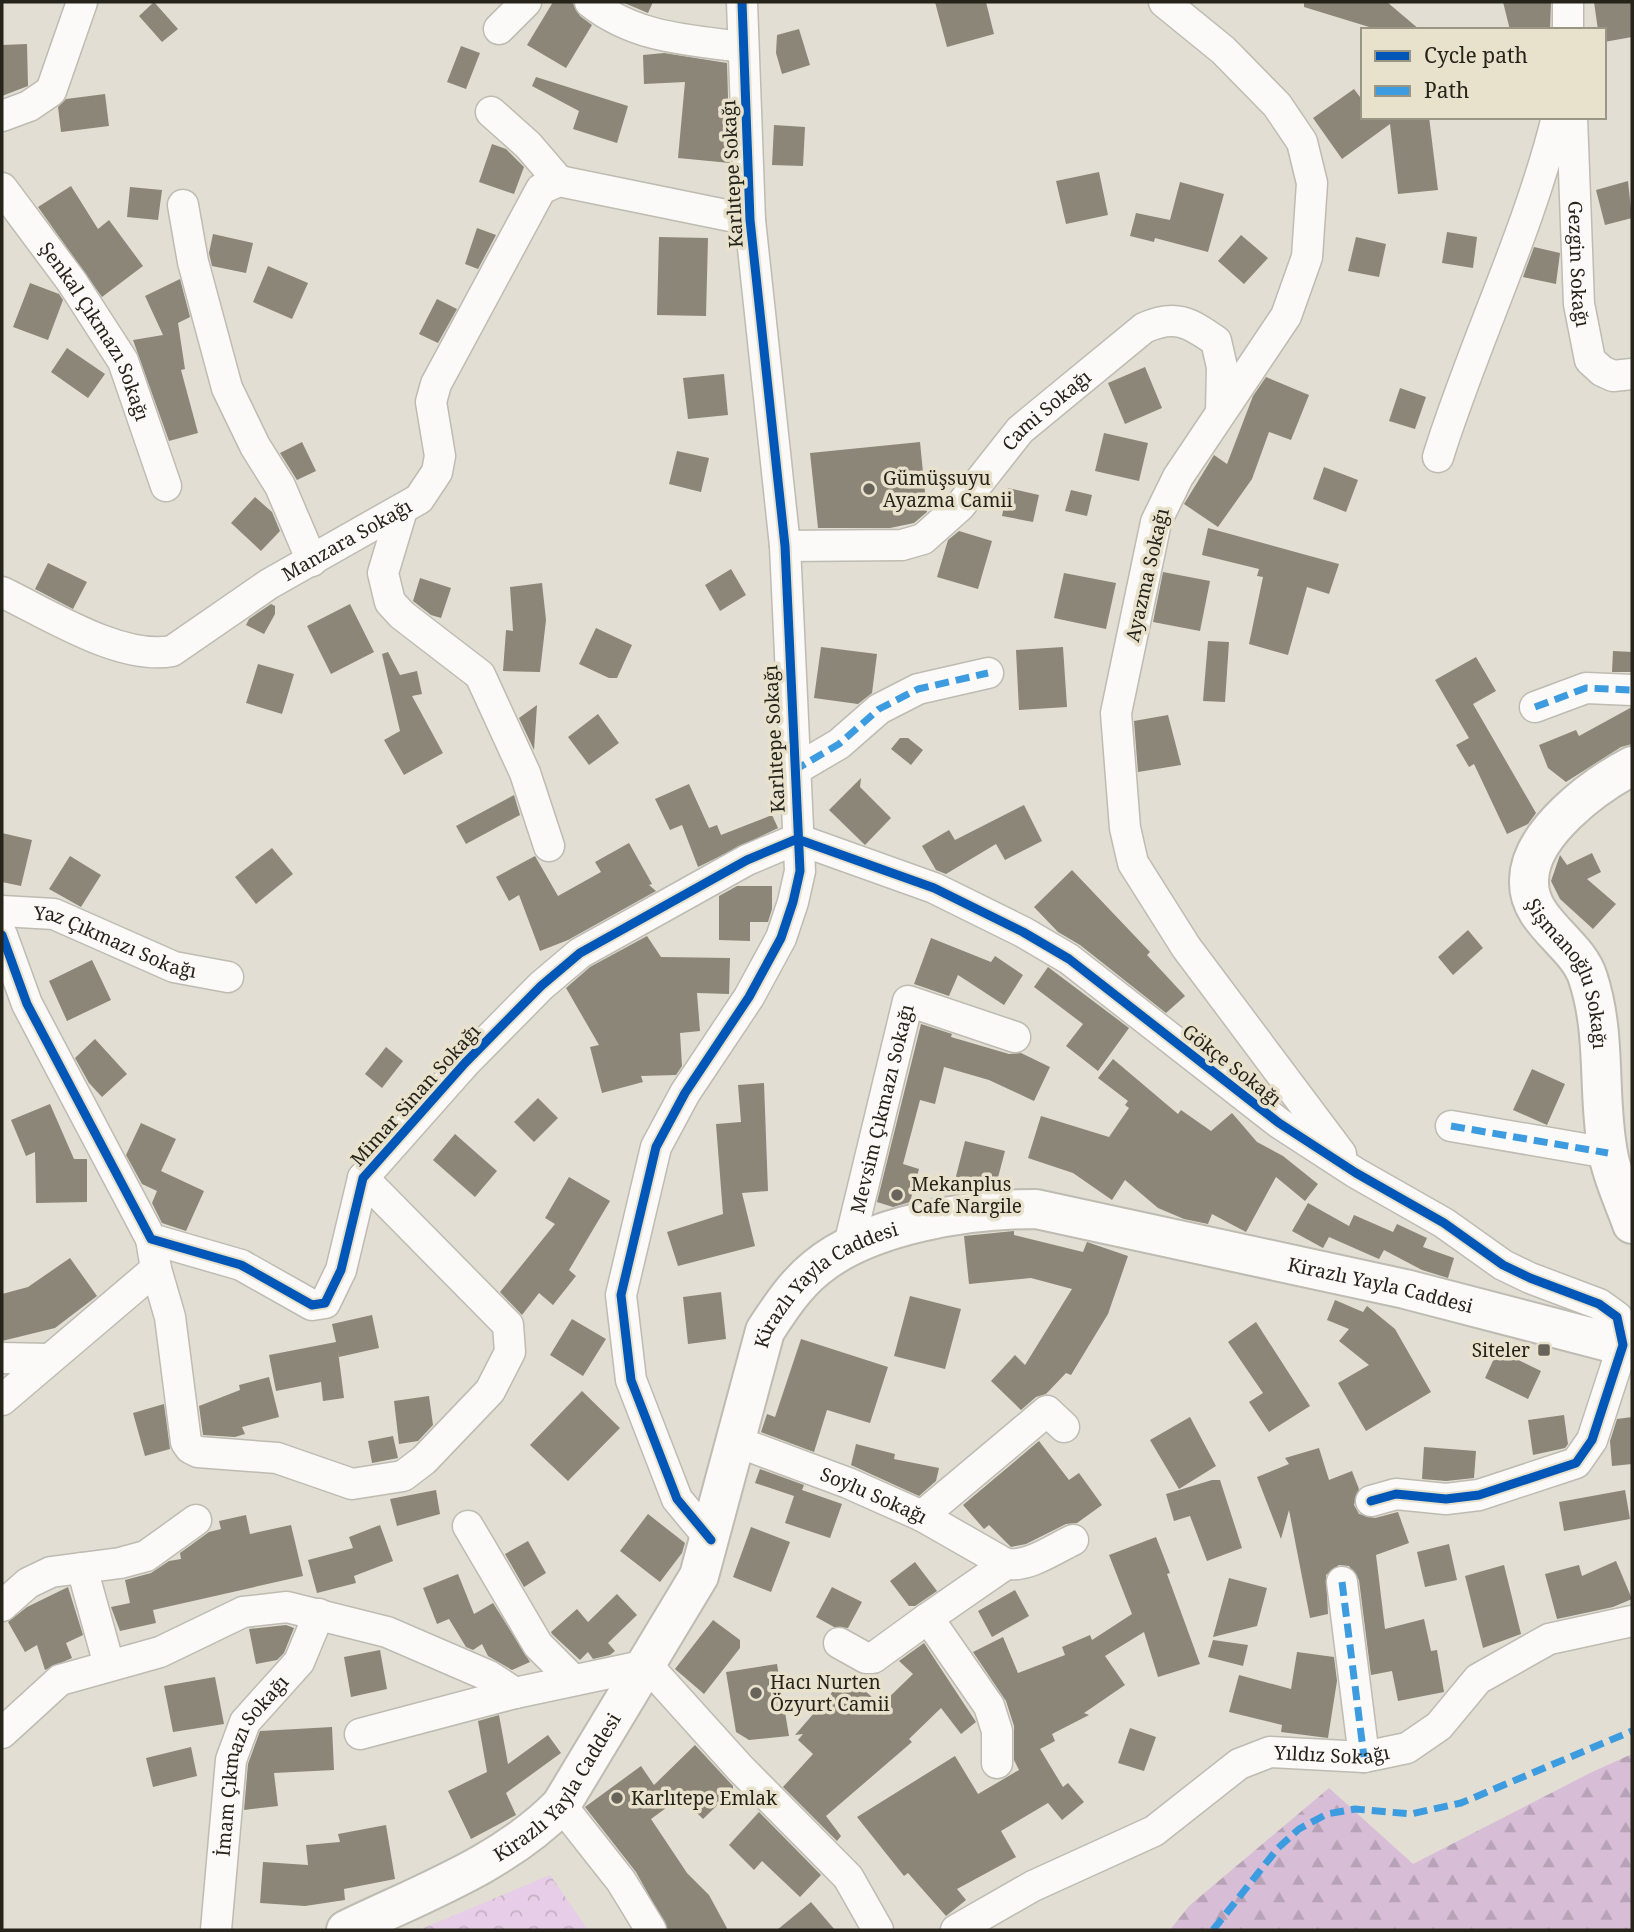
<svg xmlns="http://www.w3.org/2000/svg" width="1634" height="1932" viewBox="0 0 1634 1932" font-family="'Noto Serif',serif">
  <defs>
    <pattern id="forest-firs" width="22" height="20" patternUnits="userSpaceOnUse" patternTransform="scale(1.75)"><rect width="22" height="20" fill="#d7bdd6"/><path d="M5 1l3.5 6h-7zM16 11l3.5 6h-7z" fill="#b8a2b7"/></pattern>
    <pattern id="park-crowns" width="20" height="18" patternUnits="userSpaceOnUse" patternTransform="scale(1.75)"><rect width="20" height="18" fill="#e7cde7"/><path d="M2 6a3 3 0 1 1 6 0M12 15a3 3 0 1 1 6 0" fill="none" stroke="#c6b0c6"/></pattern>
  </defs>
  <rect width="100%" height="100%" fill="#e2ded3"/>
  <path fill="url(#forest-firs)" d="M1632,1754V1930H1170L1189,1906L1329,1788L1413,1864L1590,1773Z"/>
  <path fill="url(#park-crowns)" d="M550,1875L588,1930H419Z"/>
  <path fill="#8b8677" d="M154,2L178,29L162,42L139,16Z
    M553,2H572L580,16L592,25L566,68L527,45Z
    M622,2H653L648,13Z
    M935,2H986L994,34L947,47Z
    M1304,2H1387L1420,30H1379L1304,7Z
    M1503,2H1551L1550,30H1510Z
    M1594,2H1632V37L1604,42V30H1598Z
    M799,29L810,65L782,74L776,53L777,35Z
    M27,44L28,86L2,96V45Z
    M461,46L480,53L466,89L447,82Z
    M664,53L727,63L730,163L678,158L685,82L644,84L643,55Z
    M536,77L628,106L617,143L573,129L579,111L532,86Z
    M1354,89L1363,101V117H1429L1438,190L1398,194L1390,124L1342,159L1313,118Z
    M105,94L109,126L61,132L58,107L66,99Z
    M774,125L805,127L803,166L772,165Z
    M492,144L506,149L524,167L514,194L479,182Z
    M1099,172L1108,215L1066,224L1056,181Z
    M1628,181L1632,218L1605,225L1596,190Z
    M1180,182L1224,194L1208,252L1155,238L1154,242L1130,236L1136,213L1170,220Z
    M71,186L98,229L109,220L143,266L102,297L38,207Z
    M130,187L162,190L158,220L127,217Z
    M477,228L496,235L478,269L465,264Z
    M1447,232L1477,237L1473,268L1442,263Z
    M213,234L253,243L246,273L212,266L209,253Z
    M1241,235L1268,258L1244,284L1218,261Z
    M659,237L708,238L706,316L657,315Z
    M1356,237L1386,244L1379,277L1348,271Z
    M1534,247L1560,253L1556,284L1523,277Z
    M268,266L308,283L292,319L253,302Z
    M180,279L190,317L178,323L185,369L181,370L198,433L169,441L133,340L163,335L145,296Z
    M30,283L59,294L63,300L48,340L13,327Z
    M437,299L457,309L438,343L419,334Z
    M67,348L105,374L88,398L51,372Z
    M1145,367L1162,408L1125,424L1108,383Z
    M724,374L728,415L688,419L683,378Z
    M1266,377L1309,395L1291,440L1269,432L1252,479L1218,527L1184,504L1214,455L1227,464L1253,396Z
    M1400,388L1426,397L1415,429L1389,421Z
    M1104,433L1148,443L1139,481L1095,471Z
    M302,442L316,471L297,480L280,453Z
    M920,442L927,512L914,523L890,528H818L810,453Z
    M677,451L709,458L701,492L669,484Z
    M1324,467L1358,480L1346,512L1313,499Z
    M1008,488L1039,495L1033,522L1002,516Z
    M1071,490L1092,495L1087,516L1065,511Z
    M255,497L272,512L280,531L261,551L231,523Z
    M1208,528L1339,564L1329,594L1307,587L1288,655L1249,644L1263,577L1257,576L1259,569L1202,555Z
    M959,531L992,541L978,589L937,577L948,540Z
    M48,563L87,582L73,609L35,589Z
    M731,569L746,595L720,611L705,585Z
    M1163,572L1210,581L1200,631L1153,622Z
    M1064,573L1116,583L1106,629L1054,618Z
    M420,578L451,588L441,618L431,615L413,601Z
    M542,583L546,620L540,672L503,671L506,630L513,631L510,587Z
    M271,604L275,606V614L264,634L246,625L249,619Z
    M350,604L374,652L331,674L307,626Z
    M596,628L632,645L617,678H609L579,664Z
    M1208,641L1229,642L1225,702L1203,701Z
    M821,647L877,654L872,693L858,704L814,698Z
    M1063,647L1067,707L1019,710L1016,650Z
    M1613,651L1632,652V672H1612Z
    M388,652L400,675L417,671L422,694L412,696L443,753L404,775L384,740L400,731L382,654Z
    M1476,657L1496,691L1473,704L1536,813L1528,824L1507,834L1474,764L1469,767L1456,745L1469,738L1435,680Z
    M258,664L294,674L282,714L246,703Z
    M537,705L534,750L519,718Z
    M1632,707V744L1621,747L1566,782L1548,768L1539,745L1576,730L1579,736Z
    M598,714L619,743L589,765L568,737Z
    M1168,715L1181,765L1138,772L1134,721Z
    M900,738H908L923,750L911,765L891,749Z
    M861,778L860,787L891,818L865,845L829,810Z
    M689,784L709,828L717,825L721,835L772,815L778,828L698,867L682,825L670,830L655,799Z
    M514,795L520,815L466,844L456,826Z
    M1024,805L1042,841L1005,860L996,844L946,874L936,870L922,846L949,830L955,840Z
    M2,833L32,840L21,886L2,882Z
    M629,843L652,884L649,885L656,891L568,940L540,951L519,895L509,901L496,877L535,856L558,896L601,872L595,862Z
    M272,848L293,874L256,904L235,877Z
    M1592,853L1601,872L1587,879L1616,904L1593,929L1560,899L1551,881L1560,855L1567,865Z
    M70,856L101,875L81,907L49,889Z
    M1072,870L1150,952L1147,955L1185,996L1166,1013L1080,945L1058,932L1034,907Z
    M737,886H772V909L768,922H750V941L719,940V896Z
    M1468,930L1483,948L1453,975L1438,957Z
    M647,936L661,957L730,958L729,994L697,993L700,1031L680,1033L682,1066L676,1075L641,1076L643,1082L602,1093L590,1047L599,1045L566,988L590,967Z
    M931,938L991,962L995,956L1023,975L1004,1005L958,975L949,996L914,984Z
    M92,960L111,1000L67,1021L49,981Z
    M1048,967L1129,1028L1098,1071L1066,1046L1083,1024L1034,987Z
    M921,1024L952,1034L951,1037L1009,1054L1021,1053L1050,1067L1034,1101L989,1080L944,1067L935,1104L920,1100L903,1164L919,1169L910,1202L893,1207L877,1202Z
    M95,1039L127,1074L102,1097L89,1083L75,1058Z
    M386,1047L403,1061L382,1088L365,1074Z
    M1113,1059L1178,1114L1181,1110L1211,1131L1232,1113L1257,1142L1283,1156L1318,1184L1305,1201L1276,1177L1246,1232L1212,1214L1208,1224L1184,1219L1158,1208L1125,1180L1112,1200L1073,1173L1028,1158L1041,1116L1109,1137L1129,1108L1125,1105L1128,1101L1098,1078Z
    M1532,1069L1565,1084L1547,1125L1513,1110Z
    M764,1083L768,1191L742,1193L755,1246L678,1266L667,1232L723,1214L716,1124L741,1122L738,1085Z
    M538,1098L558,1118L534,1142L514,1122Z
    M50,1104L74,1159H87V1202L36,1203L35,1152L26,1156L11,1120Z
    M141,1123L176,1139L161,1171L204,1191L186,1231L162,1223L152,1203L157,1191L142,1184L126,1155Z
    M455,1134L497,1171L475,1197L433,1160Z
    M965,1141L1005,1151L995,1189L978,1190L954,1184Z
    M569,1177L610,1201L569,1270L576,1276L553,1305L539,1293L522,1315L500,1292L555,1224L545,1218Z
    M1308,1203L1349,1226L1354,1215L1393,1232L1397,1224L1427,1238L1423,1247L1454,1258L1448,1278L1422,1270L1384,1250L1379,1259L1329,1237L1323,1248L1292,1231Z
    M1014,1231V1235L1083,1252L1087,1242L1128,1256L1108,1314L1071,1375L1066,1373L1046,1394L1036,1397L1021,1410L991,1381L1015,1355L1025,1365L1072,1289L1031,1278L969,1284L964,1236Z
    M70,1258L97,1296L55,1328L2,1341V1294L28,1287Z
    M721,1292L726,1339L688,1344L683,1297Z
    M910,1296L961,1309L945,1369L894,1356Z
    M1335,1300L1363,1312L1367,1306L1395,1329L1431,1392L1366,1431L1338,1383L1369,1365L1339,1341L1349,1329L1327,1320Z
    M372,1315L379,1348L339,1357L338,1351L344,1398L323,1401L321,1382L276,1391L269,1355L336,1342L332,1324Z
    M572,1319L606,1339L583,1376L550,1355Z
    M1256,1322L1310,1406L1269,1432L1249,1402L1263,1393L1228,1342Z
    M801,1339L888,1367L870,1423L827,1410L814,1452L761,1432L767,1414L775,1417Z
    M1498,1350L1541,1371L1528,1399L1485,1378Z
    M269,1377L279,1417L242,1427L245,1434L235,1437L203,1435L199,1406L240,1390L239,1385Z
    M582,1391L620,1428L568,1481L530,1445Z
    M429,1396L433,1425L418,1441L399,1444L394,1401Z
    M164,1404L170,1449L145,1456L133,1413Z
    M1564,1415L1568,1444L1565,1448L1533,1455L1528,1420Z
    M1190,1417L1216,1466L1179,1489L1150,1440Z
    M1632,1417V1464L1612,1466L1610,1441L1617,1419Z
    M393,1436L398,1458L372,1463L368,1441Z
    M1039,1441L1069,1480L1079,1473L1102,1505L1077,1523L1066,1524L1026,1544L1011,1547L989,1525L984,1529L963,1505Z
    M856,1444L895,1454L894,1459L939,1468L936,1481L919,1496L851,1465Z
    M1424,1447L1476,1451L1474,1478L1446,1481L1422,1479Z
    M1319,1448L1329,1480L1352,1471L1359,1489L1354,1505L1359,1514L1375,1518L1398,1512L1409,1543L1376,1555L1385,1629L1424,1619L1431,1651L1437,1650L1444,1692L1398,1701L1392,1671L1371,1675L1359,1580L1349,1566L1339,1565L1326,1575L1328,1614L1310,1618L1289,1510L1281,1539L1257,1477L1289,1464L1285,1458Z
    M760,1469L804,1485L802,1490L842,1504L830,1538L785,1523L794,1496L755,1483Z
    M1212,1480H1220L1242,1548L1207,1561L1190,1516L1174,1521L1166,1494Z
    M436,1490L440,1514L397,1526L390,1499Z
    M1625,1490L1630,1519L1564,1531L1559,1502Z
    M648,1514L685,1543L682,1553L660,1582L620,1551Z
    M246,1515L250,1534L291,1525L303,1576L153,1610L156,1623L120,1631L111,1607L130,1603L125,1580L151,1573L169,1561L181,1559L180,1553L209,1532L221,1529L219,1521Z
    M380,1525L393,1561L354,1576L356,1583L317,1593L308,1560L353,1548L349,1537Z
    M751,1527L790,1542L771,1592L733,1577Z
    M1156,1537L1170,1573L1167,1574L1200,1664L1158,1677L1144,1632L1105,1656L1125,1685L1084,1713L1089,1715L1052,1734L1055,1741L1040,1749L1063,1787L1068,1783L1084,1802L1062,1820L1048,1803L1001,1831L1016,1857L957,1889L966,1900L946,1916L908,1873L904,1876L857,1817L955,1756L978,1794L1019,1770L1014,1760V1726L1006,1701L973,1652L1003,1637L1018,1673L1065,1655L1062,1647L1090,1635L1092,1640L1132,1614L1109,1555Z
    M528,1541L546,1573L524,1587L505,1554Z
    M1449,1544L1457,1580L1425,1587L1417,1552Z
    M1616,1561L1632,1599L1613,1607L1557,1619L1545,1574L1579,1565L1582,1576Z
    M915,1562L937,1591L915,1606H909L890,1581Z
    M1504,1565L1521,1634L1483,1648L1465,1576Z
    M458,1574L474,1614L493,1603L530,1662L512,1670L488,1656L482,1644L473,1650L466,1647L449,1619L437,1624L423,1588Z
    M1229,1578L1267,1588L1257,1626L1213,1637Z
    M68,1587L83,1635L66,1643L72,1658L45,1670L37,1645L25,1652L8,1622L27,1607Z
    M832,1587L862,1602L848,1628L834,1627L816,1617Z
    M1015,1590L1029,1616L992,1637L978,1611Z
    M617,1594L637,1615L608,1643L615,1651L610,1655L593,1659L588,1652L580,1660L552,1634L551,1632L577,1609L588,1622Z
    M713,1620L740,1640V1648L704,1694L675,1669Z
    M286,1625L294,1628L284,1653L277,1660L256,1664L249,1629Z
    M1213,1640L1248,1645L1243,1666L1208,1657Z
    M924,1643L976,1722L961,1734L941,1708L909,1739L912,1742L826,1816L841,1836L837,1841L783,1787L813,1754L798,1740L803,1734L795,1735L847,1675L881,1705L913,1674L899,1661Z
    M380,1650L387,1689L351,1697L344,1657Z
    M1297,1652L1334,1657L1337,1681L1328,1738L1281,1732L1282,1725L1229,1712L1239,1675L1291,1689Z
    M777,1664L789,1736L749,1740L736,1732L726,1672Z
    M215,1677L224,1724L173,1732L164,1686Z
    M499,1715L508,1764L548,1735L561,1753L506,1793L516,1815L471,1839L448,1791L487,1772L478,1721Z
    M332,1727L334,1770L274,1773L278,1806L244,1810L248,1764L260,1731Z
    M1130,1728L1156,1737L1144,1771L1118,1763Z
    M695,1745L733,1786V1790L703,1819L681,1797L651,1819L687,1873L709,1895L728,1930H668L636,1872L585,1807L641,1766L654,1785Z
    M191,1747L197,1776L153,1787L146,1758Z
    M759,1812L821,1875L800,1897L762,1861L754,1870L729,1845Z
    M386,1825L395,1879L344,1889L345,1900L305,1906L260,1903L263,1862L308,1865L306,1845L340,1842L338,1834Z
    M811,1902L835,1930H777Z"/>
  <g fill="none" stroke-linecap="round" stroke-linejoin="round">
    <defs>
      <g id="street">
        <path d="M590,2C635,38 688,40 743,47"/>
        <path d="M1164,2L1223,50L1277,105L1302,142L1312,183L1307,257L1286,316L1178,477L1156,522L1116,713L1125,828L1133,863L1186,947L1341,1154"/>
        <path d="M1568,2V30"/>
        <path d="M499,29L526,2"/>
        <path d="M491,112L528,145L559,181"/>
        <path d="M2,116L29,106L51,91L82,2"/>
        <path id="s1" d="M1572,117L1579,304L1590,360L1602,371L1613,376L1632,374"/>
        <path id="s2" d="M2,188L72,282L123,361L166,486"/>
        <path d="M183,205L193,262L227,388L255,446L280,486L312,561"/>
        <path d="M1438,457C1474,342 1528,234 1557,117"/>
        <path d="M402,510L383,573L390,602L402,615L480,675L525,773L549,846"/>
        <path id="s3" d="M785,546L902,545L923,539L960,506L1020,430L1144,328C1175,314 1189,322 1216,341L1222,367L1221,412"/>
        <path id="s4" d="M2,592C48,614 121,661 172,651L269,584L419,499L437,472L440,456L431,402L436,384L541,189L559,181L750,220"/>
        <path d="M1535,707L1586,688L1632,690"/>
        <path d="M793,771L839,744L879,709L918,689L988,673"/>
        <path id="s5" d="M2,911L54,914L174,967L228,977"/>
        <path d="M2,935L27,1004L151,1239L241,1265L312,1305L325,1303L341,1270L363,1178L465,1063L541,986L580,953L747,860L797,839L934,888L1023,932L1069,959L1279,1123L1356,1173L1444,1223L1503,1265L1530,1278L1599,1304L1617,1317L1623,1345L1592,1440L1576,1463L1479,1495L1446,1499L1396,1494L1371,1501"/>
        <path d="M1451,1126L1608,1153"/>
        <path d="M151,1239L156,1269L170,1317L186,1442L190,1448L198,1452L277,1458L352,1484L403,1476L424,1460L490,1391L510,1352L508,1325L363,1178"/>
        <path id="s6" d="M849,1245L908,1001L1015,1037"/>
        <path d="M2,1358L48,1359"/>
        <path d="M2,1400L156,1269"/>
        <path id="s7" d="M735,1441L848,1483L922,1516L1006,1564C1029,1567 1052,1550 1073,1540"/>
        <path d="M922,1516L1047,1411L1064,1427"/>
        <path d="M468,1526L538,1645L573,1680"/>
        <path d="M711,1540L677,1499L631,1380L621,1295L656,1147L685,1093L749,997L781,938L793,902L800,871L785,546L750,220L742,2"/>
        <path d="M82,1568L109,1665"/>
        <path d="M1342,1582L1364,1757"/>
        <path d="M2,1606L28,1583L51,1572L120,1563L146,1556L196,1520"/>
        <path d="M839,1643L866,1658H873L928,1618"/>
        <path d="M2,1733L60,1680L160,1652L243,1612L287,1607L387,1632L489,1676L515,1693"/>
        <path d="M360,1734L515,1693L647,1665L740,1768L848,1877L878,1930"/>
        <path d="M997,1763V1731L989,1706L928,1618L1006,1564"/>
        <path d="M561,1805L621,1881L651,1930"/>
        <path id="s8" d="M216,1930L231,1760L245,1722L299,1662L319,1614"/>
        <path id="s9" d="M956,1930L1033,1886L1154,1831L1239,1764L1270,1752L1364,1757L1407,1748L1439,1726L1478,1679L1549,1639L1632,1621"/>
      </g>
      <g id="secondary">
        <path id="s10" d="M1632,766C1594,786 1530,833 1529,880C1527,922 1577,942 1588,978C1607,1036 1597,1095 1608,1153C1612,1177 1624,1201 1632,1224"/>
        <path id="s11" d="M346,1930C420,1894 504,1864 561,1805L699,1576L765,1331C780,1308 795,1285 816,1268C869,1224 969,1209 1036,1209L1405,1289L1632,1348"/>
      </g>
    </defs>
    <use href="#street" stroke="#bebbb2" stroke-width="33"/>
    <use href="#secondary" stroke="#bebbb2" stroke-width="42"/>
    <use href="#street" stroke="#fbfaf8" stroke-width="30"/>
    <use href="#secondary" stroke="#fbfaf8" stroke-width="38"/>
    <path stroke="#3c9cdf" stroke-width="7" stroke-dasharray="14 7" stroke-linecap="butt" d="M1535,707L1586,688L1632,690
      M793,771L839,744L879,709L918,689L988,673
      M1451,1126L1608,1153
      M1342,1582L1364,1757
      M1213,1930L1278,1848L1299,1829L1327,1814L1355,1809L1411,1814L1461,1803L1632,1731"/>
    <defs>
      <path id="cycleway" d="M2,935L27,1004L151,1239L241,1265L312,1305L325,1303L341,1270L363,1178L465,1063L541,986L580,953L747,860L797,839L934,888L1023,932L1069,959L1279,1123L1356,1173L1444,1223L1503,1265L1530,1278L1599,1304L1617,1317L1623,1345L1592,1440L1576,1463L1479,1495L1446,1499L1396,1494L1371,1501
        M711,1540L677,1499L631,1380L621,1295L656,1147L685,1093L749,997L781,938L793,902L800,871L785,546L750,220L742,2"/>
    </defs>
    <use href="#cycleway" stroke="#e8e2cd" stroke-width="13"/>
    <use href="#cycleway" stroke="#0057b8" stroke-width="9"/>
  </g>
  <g fill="#68645b" stroke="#e8e2cd" stroke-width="2.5">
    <circle cx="869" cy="489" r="7"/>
    <circle cx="897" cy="1195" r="7"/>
    <rect x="1537" y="1343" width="14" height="14" rx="3.5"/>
    <circle cx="756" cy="1693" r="7"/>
    <circle cx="617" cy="1798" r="7"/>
  </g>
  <g text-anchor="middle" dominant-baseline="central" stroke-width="7" stroke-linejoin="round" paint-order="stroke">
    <g font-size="19" fill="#26231b" stroke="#e8e2cd">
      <text transform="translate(732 174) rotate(-93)">Karlıtepe Sokağı</text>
      <text stroke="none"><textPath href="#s1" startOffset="147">Gezgin Sokağı</textPath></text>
      <text stroke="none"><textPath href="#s2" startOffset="172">Şenkal Çıkmazı Sokağı</textPath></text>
      <text stroke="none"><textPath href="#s3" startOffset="318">Cami Sokağı</textPath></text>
      <text stroke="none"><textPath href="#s4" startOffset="390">Manzara Sokağı</textPath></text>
      <text transform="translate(1147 575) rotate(-77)">Ayazma Sokağı</text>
      <text transform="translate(774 739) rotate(-93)">Karlıtepe Sokağı</text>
      <text stroke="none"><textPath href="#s5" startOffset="119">Yaz Çıkmazı Sokağı</textPath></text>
      <text stroke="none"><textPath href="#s10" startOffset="264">Şişmanoğlu Sokağı</textPath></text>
      <text transform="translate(1232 1065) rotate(38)">Gökçe Sokağı</text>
      <text transform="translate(415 1095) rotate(-48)">Mimar Sinan Sokağı</text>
      <text stroke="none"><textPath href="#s6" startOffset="140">Mevsim Çıkmazı Sokağı</textPath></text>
      <text stroke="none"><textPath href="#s11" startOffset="1437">Kirazlı Yayla Caddesi</textPath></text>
      <text stroke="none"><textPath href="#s11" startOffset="849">Kirazlı Yayla Caddesi</textPath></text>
      <text stroke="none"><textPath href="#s7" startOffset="149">Soylu Sokağı</textPath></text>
      <text stroke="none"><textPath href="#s9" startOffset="425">Yıldız Sokağı</textPath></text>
      <text stroke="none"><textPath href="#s8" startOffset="172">İmam Çıkmazı Sokağı</textPath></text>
      <text stroke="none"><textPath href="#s11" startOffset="261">Kirazlı Yayla Caddesi</textPath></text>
    </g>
    <g font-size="19" fill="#26231b" stroke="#e8e2cd" text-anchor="start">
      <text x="883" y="478">Gümüşsuyu<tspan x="883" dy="22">Ayazma Camii</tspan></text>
      <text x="911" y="1184">Mekanplus<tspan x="911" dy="22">Cafe Nargile</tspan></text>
      <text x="1530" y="1350" text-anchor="end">Siteler</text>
      <text x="770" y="1682">Hacı Nurten<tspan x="770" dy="22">Özyurt Camii</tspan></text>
      <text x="631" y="1798">Karlıtepe Emlak</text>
    </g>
  </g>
  <rect width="1634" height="1932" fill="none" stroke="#26231b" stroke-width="7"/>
  <rect x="1361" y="28" width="245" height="91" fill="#e8e2cd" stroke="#9a9686" stroke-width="2"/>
  <rect x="1375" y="51" width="35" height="10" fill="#0057b8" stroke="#9a9686" stroke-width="2"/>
  <text x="1424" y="63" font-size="21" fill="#26231b">Cycle path</text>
  <rect x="1375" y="86" width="35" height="10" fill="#3c9cdf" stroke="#9a9686" stroke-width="2"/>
  <text x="1424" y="98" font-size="21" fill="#26231b">Path</text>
</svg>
